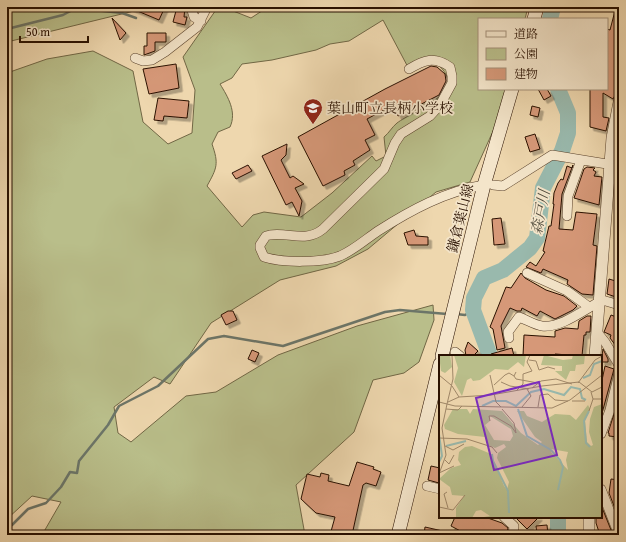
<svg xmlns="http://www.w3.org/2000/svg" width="626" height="542" viewBox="0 0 626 542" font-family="'Gentium Book Plus','Noto Serif JP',serif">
  <defs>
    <filter id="shadow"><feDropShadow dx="3.5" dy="3.5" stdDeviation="0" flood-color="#0004"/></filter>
  </defs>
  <rect width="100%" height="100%" fill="#eed7ae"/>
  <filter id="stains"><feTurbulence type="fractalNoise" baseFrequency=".005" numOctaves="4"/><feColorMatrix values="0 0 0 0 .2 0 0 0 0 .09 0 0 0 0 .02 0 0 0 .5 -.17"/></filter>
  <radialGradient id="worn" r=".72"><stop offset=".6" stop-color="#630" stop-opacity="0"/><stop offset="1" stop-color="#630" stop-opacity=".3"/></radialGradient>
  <path fill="#b9be8a" stroke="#716745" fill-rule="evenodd" d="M7,7H141L138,10L7,42Z
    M218,7H223L251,18L268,7H528L525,19H479V89H507L494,129L470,182L436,192L368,249L336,266L280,280L211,323L170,384L154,377L114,407L118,433L131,442L186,396L216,392L278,355L357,326L433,305L434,320L419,362L404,373L373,380L354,432L296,485L305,535H42L61,502L32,496L7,519V73L47,59L93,51L133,71L143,122L168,144L192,133L195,90L183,57ZM383,20L410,71L427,64H437C471,92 414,110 397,123C392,127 389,133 384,137L386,156L376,161L372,156L332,193L301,217L264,212L253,215L242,227L207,186C217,168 219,164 212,144L218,132L230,127C237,112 228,97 220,84L232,78L242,64L272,60L316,50L330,44L349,41Z"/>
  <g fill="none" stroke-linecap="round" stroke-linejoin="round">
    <path stroke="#6c7568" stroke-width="2.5" d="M7,29L63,15L76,8L122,13L136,18
      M456,314L465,315L473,310
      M7,526L12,525L28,509L46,503L61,487L70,472L77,473L79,461L108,425L119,406L158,386L208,339L224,336L283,346L385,312L400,310L447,314"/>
    <path stroke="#99b9ad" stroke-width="16" d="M550,19L553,7
      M490,356L473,310L474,298L484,278L503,270L530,248L537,238L543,188L562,151L568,133V113L558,89
      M558,517V535"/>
  </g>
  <path fill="#d69878" stroke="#291000" filter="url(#shadow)" d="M128,7H165L159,20Z
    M177,7H185L184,17H187L185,25L173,22Z
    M616,7H619V78L615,89L618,90L613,99L603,93V117L609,118L606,131L590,127V89H607V29L610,30Z
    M112,18L126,33L120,40Z
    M147,33H166V42H155V51L144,55V46H147Z
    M176,64L179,88L149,94L143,69Z
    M431,66L437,67L445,74L446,81L439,95L398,116L393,105L367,119L375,135L365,140L370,150L353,161L355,165L344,171L345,175L323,186L298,137L385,89Z
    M538,89H547L551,96L544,100Z
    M158,98L189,101L187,118L164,116L163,121L154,120Z
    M532,106L540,108L538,117L530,115Z
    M535,134L540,149L530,152L525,137Z
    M287,144L286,155L281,160L290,178L293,176L304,184L295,188L302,201L299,216L292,202L286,205L262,156Z
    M248,165L252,171L236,179L232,173Z
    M573,165L562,194L559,229L573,230L576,212L597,214L593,245L597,246L593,295L582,294L567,284L568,280L559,276L543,269L541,273L526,267L530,262L536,266L545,252L543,251L549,226H551L554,204H553L554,193L558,183L561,179L563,180L567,166L572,168Z
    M587,167L595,168L593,170L596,172L594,176L602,177L599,205L574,198L584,169Z
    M501,218L505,244L494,245L492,219Z
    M414,230L416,236L428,237V245H408L404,233Z
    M521,273L525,278L546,290L564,296L577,306L573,310L555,319L540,311L537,316L522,308L521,311H517L510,308L501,326L505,348L497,350L493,329L490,327L506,287L511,288Z
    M609,279L619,282V298L607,294Z
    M228,311H233L237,320L226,325L221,315Z
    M611,315L619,318V327L616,334L619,335V350L610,338L611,335L604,332Z
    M587,316H591L590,332H586V335H584L582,356L555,354V356H523L524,335L555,337V331L565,328L578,329L579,321Z
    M468,342L478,351L473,356H466L465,350Z
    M512,348L514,356H492L491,354Z
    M603,349L608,359V362H601Z
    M252,350L259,353L255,362L248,359Z
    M605,366L614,369L601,417V385Z
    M619,398V433L618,437L609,436V433H608Z
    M357,462L374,467L373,469L381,472L376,486L366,483L363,485L352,535H330L335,517L316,513L301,499L307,474L320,477L321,473L329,475L328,481L349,486Z
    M431,466L440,468L439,483L428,480Z
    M611,479L619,480V519L609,493Z
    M601,505L613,535H600L596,523V517H601Z
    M455,517H485L502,523L508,528L507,533L506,535H468L451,526Z
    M515,517H539L527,529Z
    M547,525L548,535H537L536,526Z
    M425,527L447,532L446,535H424Z"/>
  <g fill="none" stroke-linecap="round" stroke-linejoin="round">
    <defs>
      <path id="minor" d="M191,7L194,17L201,21
        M135,58L143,61L152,60L165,52L197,27L207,7
        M409,69C424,60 434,56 450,67L452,76V83L440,105L430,116L401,134L395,143L384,169L323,229C306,243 289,232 270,235L266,236L260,245V248L264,257C282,263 322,263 340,256C354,250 366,239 378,231C411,210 446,191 484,185
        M493,185L503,186L552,155L619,166
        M567,216L568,196L581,160
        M527,273L567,291L589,307
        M599,299L619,305
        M597,332L605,342L619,365
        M509,338L508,332L519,317C527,320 535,325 542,326C561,328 582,311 599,302
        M455,352L460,356
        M601,434L610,410L619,373
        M427,486L440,489
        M601,489L619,535
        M504,517L514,526L513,535"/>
      <path id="tertiary" d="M595,356L612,138L619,102
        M589,517V535"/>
      <path id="secondary" d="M534,19L537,7
        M442,356L484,185L512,89
        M398,535L440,364"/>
    </defs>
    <use href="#minor" stroke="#5a422c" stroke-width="10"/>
    <use href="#tertiary" stroke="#5a422c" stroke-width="12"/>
    <use href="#secondary" stroke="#291000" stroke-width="14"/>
    <use href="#minor" stroke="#f4e5ca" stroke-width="9"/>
    <use href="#tertiary" stroke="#f4e5ca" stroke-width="11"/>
    <use href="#secondary" stroke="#f4e5ca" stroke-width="13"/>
  </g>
  <defs>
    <symbol id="school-pin" viewBox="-11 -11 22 30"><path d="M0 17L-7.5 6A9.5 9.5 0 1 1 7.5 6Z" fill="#8f2418" stroke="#f4e5ca"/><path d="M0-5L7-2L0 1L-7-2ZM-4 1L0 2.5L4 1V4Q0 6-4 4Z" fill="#fff"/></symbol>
  </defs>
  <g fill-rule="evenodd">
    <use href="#school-pin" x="302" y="97" width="22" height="30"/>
  </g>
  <g text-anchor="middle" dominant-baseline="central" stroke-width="3.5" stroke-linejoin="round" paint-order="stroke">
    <g font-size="14" fill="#291000" stroke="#f4e5ca" text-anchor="start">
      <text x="327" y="108">葉山町立長柄小学校</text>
    </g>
    <g font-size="14" fill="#291000" stroke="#f4e5ca">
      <text transform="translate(460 218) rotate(-76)">鎌倉葉山線</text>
    </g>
    <g font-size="15" font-style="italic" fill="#504b3d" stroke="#f4e5ca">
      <text transform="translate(540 212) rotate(-79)">森戸川</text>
    </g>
  </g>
  <g transform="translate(439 355)">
    <rect width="163" height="163" fill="#eed7ae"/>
    <path d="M0,0H11L13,12L6,18L2,16ZM15,0H87L85,12L79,7L69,15L56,14L41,25L34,26L32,23L28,25L23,41L15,27L19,13ZM105,0L124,5L133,4L134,0H146L145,9L137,10L136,16H131L127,25L116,16H123V11L102,10ZM163,49V163H39L51,161L42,155L37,156L33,163H17V153L25,141L13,140L11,132L0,124L12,113L22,110L19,105L20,97L26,92L33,91L52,99L65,131L68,135L70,127L58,103L59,98L67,92L65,89L56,93L49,90L46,82L19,79L6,74L5,70L14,54H28L31,59L34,54L63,56L82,78L99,90L103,87L96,82L78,56H85L88,61L103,67L116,59L131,60L137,65L149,50L151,54L146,65L148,87L152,91L154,90L150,77L151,64L155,52ZM51,61L72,74L74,81L71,86L55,85L46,70L51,66ZM112,94L129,97L127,105L129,115L112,97Z" fill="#b9be8a" fill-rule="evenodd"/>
    <path fill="none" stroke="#99b9ad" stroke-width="2" d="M144,23L151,20L155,9L163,6M43,51L54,46H67L77,51L92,37L105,34L125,40L132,32L141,34L143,43L147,45M79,54L88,81L112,95L121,105L124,112L119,135M150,56L145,66L147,88L151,92M0,79L3,101L0,107M7,91L27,86M53,99L54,106L69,136L70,158"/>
    <path fill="none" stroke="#9f8768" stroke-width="1" d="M13,0L14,24L8,49L16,51L113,53L131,45L163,20M90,5L97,6L100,15L109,12L116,14M0,20L12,30M51,20L57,47L62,52M75,21L77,24L99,28M62,27L71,31L90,34M139,28L156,5L163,1M55,30L66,20L70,18L75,21L77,17M13,31L20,42M93,33L102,26L117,24L133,29M77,36L84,29V19L93,16L88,7L91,0M152,37L154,44H163M133,46H146M0,47L8,49L3,73L7,100L0,119M9,47L20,42L52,40L103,31L140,27L153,37L163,32M83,52L92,41L88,34M99,52L101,40L109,39L116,45L129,46M7,54L19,55L23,51M150,56L154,44M51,66L50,61H55L72,71L77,78L75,68L63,54M0,83L28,84L53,92L58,98M6,91L14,95L25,89M6,105L10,109L15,100M0,118L15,111M8,137L5,139L9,153M0,152L14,155L26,140"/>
    <path fill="#7b2cbf" fill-opacity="0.15" stroke="#7b2cbf" stroke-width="2" d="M100,27L118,100L55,115L37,43Z"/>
    <rect width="163" height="163" fill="none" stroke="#291000" stroke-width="2"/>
  </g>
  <rect width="626" height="542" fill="none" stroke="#eed7ae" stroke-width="24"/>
  <rect x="8" y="8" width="610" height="526" fill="none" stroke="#291000" stroke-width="2"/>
  <rect x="12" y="12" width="602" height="518" fill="none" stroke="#291000"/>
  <rect x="478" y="18" width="130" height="72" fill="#f4e5ca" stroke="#a39079"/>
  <rect x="486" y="31" width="20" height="6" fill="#f4e5ca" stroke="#a39079"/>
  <text x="514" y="38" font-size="12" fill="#291000">道路</text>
  <rect x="486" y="48" width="20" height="12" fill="#b9be8a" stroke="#a39079"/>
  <text x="514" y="58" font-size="12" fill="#291000">公園</text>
  <rect x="486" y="68" width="20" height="12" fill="#d69878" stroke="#a39079"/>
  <text x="514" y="78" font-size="12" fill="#291000">建物</text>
  <path d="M20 36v6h68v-6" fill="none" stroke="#291000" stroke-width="2"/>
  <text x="26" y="36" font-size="12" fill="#291000" stroke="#f4e5ca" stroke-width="3" paint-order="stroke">50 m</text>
  <rect width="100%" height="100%" filter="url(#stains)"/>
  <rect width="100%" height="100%" fill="url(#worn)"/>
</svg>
